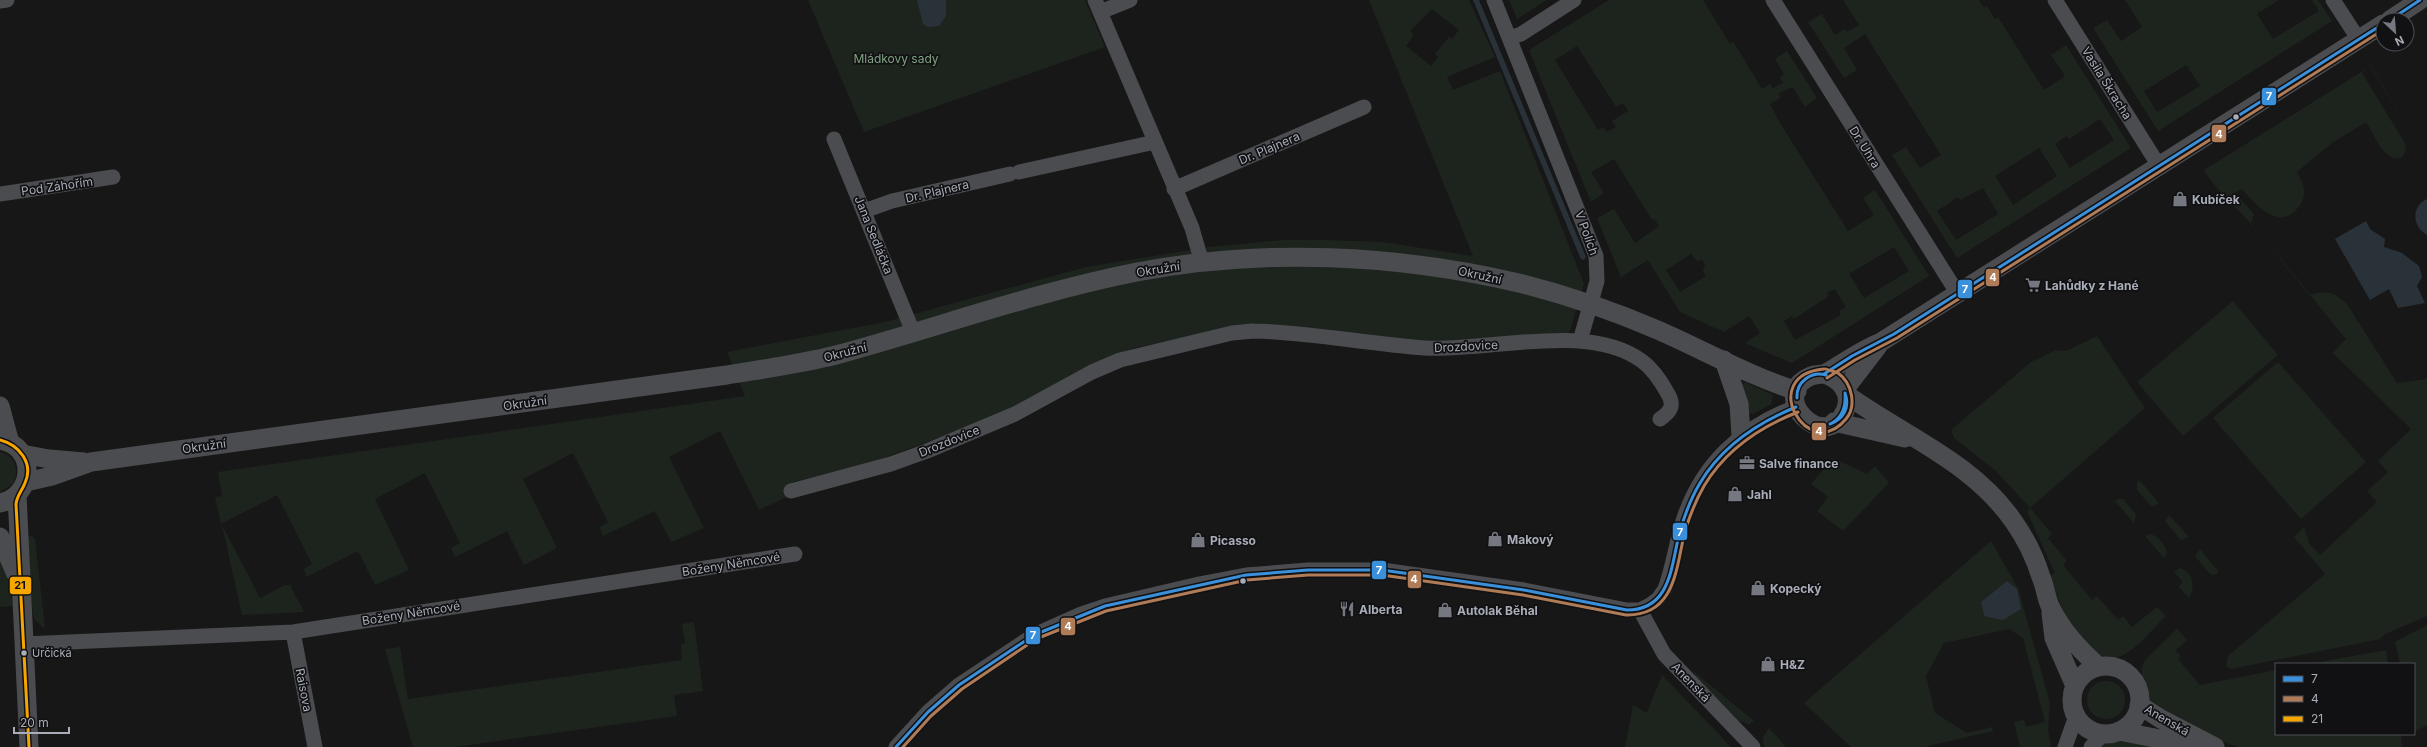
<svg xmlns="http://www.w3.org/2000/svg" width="2427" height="747" viewBox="0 0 2427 747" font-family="Inter,sans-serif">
  <rect width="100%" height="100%" fill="#171717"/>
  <path fill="#1d241e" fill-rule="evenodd" d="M808,0H1085L1105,47L864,132Z
    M1369,0H1469L1495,57L1447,77L1453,90L1500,71L1584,284L1569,334L1419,342L1256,323L1133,348L1072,376L1004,414L864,465L793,482L785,498L759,510L720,431L669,457L704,528L671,542L655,511L603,536L600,527L608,522L573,453L523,479L557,548L524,565L507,531L455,557L451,548L460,543L425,473L375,499L409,570L375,585L358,551L306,577L304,569L312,564L277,495L221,524L215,497L222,496L218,472L745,396L727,352L885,322L1086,267L1209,247L1284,240H1324L1382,242L1473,256ZM1432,9L1459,30L1452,39L1449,37L1435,54L1438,57L1431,66L1406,46L1414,35L1410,31Z
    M1509,0H1547L1517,19Z
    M1609,0H1703L1730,44L1733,41L1762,89L1770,84L1773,88L1783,83L1780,78L1784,74L1775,59L1787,51L1817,98L1805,107L1793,87L1779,93L1780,98L1770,104L1780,123L1848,231L1874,215L1863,198L1875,190L1929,276L1792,363L1745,343L1760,333L1749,316L1724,332L1680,312L1648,260L1621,277L1597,218L1614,209L1635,243L1659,226L1654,219L1652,220L1614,159L1591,172L1604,193L1591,202L1529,50ZM1577,46L1616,107L1623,103L1628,111L1612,121L1616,127L1607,132L1603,127L1598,130L1555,60ZM1894,247L1909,271L1864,298L1849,274ZM1691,254L1697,261L1702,260L1705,265L1703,271L1706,276L1680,292L1666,270ZM1835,289L1846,307L1839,311L1841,315L1795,340L1784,321L1792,316L1794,319L1829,296L1827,293Z
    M1843,0H1979L1984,8L1987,6L1995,19L1998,17L2044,90L2065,76L2051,55L2066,45L2131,148L1957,258L1892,155L1906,147L1920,168L1941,155L1865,34L1844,48L1857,70L1844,78L1808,22L1822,14L1835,35L1845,29L1847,32L1859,25ZM2100,119L2114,140L2070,168L2055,144L2067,136L2069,139ZM2039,148L2057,176L2013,205L1995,176ZM1983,188L1998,214L1956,240L1937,211L1958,197L1960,200Z
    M2125,0H2279L2257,14L2273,39L2319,11L2312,0H2318L2332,21L2158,131L2093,28L2107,20L2121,41L2142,27ZM2186,65L2200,86L2157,112L2144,91Z
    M2370,66L2362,73L2405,143L2406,151L2401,158C2382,161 2375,135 2366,122L2332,143L2297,172C2299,177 2303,182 2304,189C2305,196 2302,204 2297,209C2278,231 2254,203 2242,189L2235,193L2254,214L2251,223L2309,295C2328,290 2332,291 2347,304L2397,383L2427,379V616L2385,634L2380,639L2231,669L2226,666L2228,656L2325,574L2294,537L2304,527L2310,545L2320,555L2377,502L2367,491L2388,472L2378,461L2411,429L2333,353L2346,339C2314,301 2284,261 2250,223C2235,205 2216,191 2204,170L2371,66L2427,159Z
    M2233,301L2278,355L2183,436L2137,382Z
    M2097,336L2145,408L2030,508L2052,534L2048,538L2067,561L2063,565L2092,600L2097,596L2118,620L2123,616L2132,627L2157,607L2166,616C2154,627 2137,649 2123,655C2082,675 2059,601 2050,575L2055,573L2027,512L2030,508L1996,471L1954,438L1951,430L2031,362L2056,350L2066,351Z
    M2278,362L2366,462L2301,519L2213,418Z
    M1745,382L1773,395L1771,404L1753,414L1748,412L1741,385Z
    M0,452C15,455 20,471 13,484L0,492Z
    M1833,458L1867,474L1875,466L1889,483L1843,531L1817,511L1828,497L1811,484Z
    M2139,480L2159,503L2154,506L2150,505L2137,490V483Z
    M2119,499H2123L2136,514L2134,523L2115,501Z
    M2169,515L2189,537L2181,540L2165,521Z
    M222,525L260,598L285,585H290L304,612L242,615Z
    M2150,534C2157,535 2165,545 2167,552L2164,558L2145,536Z
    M32,536L35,539L45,629L35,620L33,614L26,537Z
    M1991,541L2018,588L2050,703L2048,730L2051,747H2020L2014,722L2024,720L2026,727L2045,722L2023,638L2009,629L1944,643L1926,676L1935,713L1967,733L1992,727L1993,731L1924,747H1851L1804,703ZM2007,581L1984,616L1981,602Z
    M2200,549L2219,572L2213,575L2209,573L2195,556Z
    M0,558L7,574L13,606L0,607Z
    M2180,568C2193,573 2196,587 2189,598L2179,587L2183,582L2174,572Z
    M694,622L703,691L674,695L677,716L455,747H413L385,649L400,647L408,699L682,660L681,645L685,643L682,624Z
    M2427,625V725L2414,732V664H2400L2395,642Z
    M2177,629L2187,640L2176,650L2181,657L2178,659L2200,685L2276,670V734H2401L2402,747H2239L2192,731L2150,704C2146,690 2136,672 2146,659Z
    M2386,650L2388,664H2309Z
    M1693,671L1754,721L1749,724L1739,721L1696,677Z
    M1662,675L1731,747H1625L1633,705L1647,713Z
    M2087 700a19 19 0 1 1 38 0a19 19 0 1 1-38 0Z
    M1769,728L1786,747H1764L1763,737Z
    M2119,739L2165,747H2096L2105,742Z"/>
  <path fill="#2a3239" d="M917,0H946V16L939,26L928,27L923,24Z
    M2427,199V235C2412,227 2411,206 2427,199Z
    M2366,221L2370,229L2385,239L2384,247L2402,253L2419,266L2422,277L2417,286L2425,303L2398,308L2389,289L2370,300L2335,239Z
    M2007,581L2017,589L2021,609L2003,620L1984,616L1981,602Z"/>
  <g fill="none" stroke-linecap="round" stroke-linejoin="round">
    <path stroke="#2a3239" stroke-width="5.5" d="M1476,0L1583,257"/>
    <path stroke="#4b4c50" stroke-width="15" d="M1095,0L1192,228L1202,263
      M1494,0L1596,256L1597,281L1580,341
      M1773,0L1958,294
      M2055,0L2159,166
      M2333,0L2359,40
      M0,1L7,0
      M1100,12L1130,0
      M1510,38L1521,34L1574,0
      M834,139L913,332
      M1019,172L1155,142
      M1174,189L1364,107
      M0,194L113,177
      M864,211L892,201L1010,174
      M791,491L891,464L927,451L1015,414L1092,372L1120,360L1232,333L1253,331C1310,332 1367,344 1425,348C1488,352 1588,321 1642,361C1653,369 1662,383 1668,394C1675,406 1670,412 1660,419
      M1640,610L1664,654L1753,747
      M293,632L315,747
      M24,644L293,632L795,554
      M896,747L928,712L959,685L1034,635L1081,614L1105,606L1199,584L1246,575L1308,570H1382L1524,590L1627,610H1640L1650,605L1658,599L1665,589C1673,567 1676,544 1683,521C1701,465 1741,427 1796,407
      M2065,747L2076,716
      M2091,747L2104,733"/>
    <path stroke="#4b4c50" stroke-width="19" d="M2390,20L2420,0
      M1724,360L1739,404L1741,435
      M1824,374C1840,379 1853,393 1845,411C1825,455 1766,395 1811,376C1816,374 1822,375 1826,373C1845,362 1861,350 1881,342L2383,24
      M1845,389L1878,346
      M1847,395C1904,436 1973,462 2014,522C2026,539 2035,558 2041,577C2045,586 2046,597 2050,606C2062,631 2079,649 2099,667
      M0,406L10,443
      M1834,422L1905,438
      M0,440C37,446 35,496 0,503
      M22,454L49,459L84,462
      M26,482L52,476L91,462L727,375C763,369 800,364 836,355C936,328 1035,292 1137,272C1264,248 1397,254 1523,284C1570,296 1616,312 1660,331C1705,351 1750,376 1797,391
      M17,495L29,747
      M0,537L16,574
      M2051,613L2054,638L2075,686
      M2072 700a34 34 0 1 1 68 0a34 34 0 1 1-68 0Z
      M2139,705L2161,719L2215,747
      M2119,731L2201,747"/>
    <defs>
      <path id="bus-1" d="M2390,20L2420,0
        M1824,374L1852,356L1894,334L2383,24
        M1797,398C1796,382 1811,371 1826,375
        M1830,424C1843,418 1846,406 1845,393
        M1830,424C1844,419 1850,407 1845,393
        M896,747L928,712L959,685L1034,635L1105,606L1246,575L1308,570H1382L1524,590L1627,610C1672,610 1671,564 1680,531C1685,514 1691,498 1700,483C1722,446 1757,423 1796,407"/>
      <path id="bus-2" d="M1824,369C1756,375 1808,465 1846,419C1857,406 1852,383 1838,373C1834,371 1830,371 1826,369
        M1827,378L1855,360L1897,338L2383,30
        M903,747L931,716L962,689L1036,639L1106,611L1247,580L1308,575H1382L1523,595L1626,615C1676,616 1676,567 1685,531C1690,515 1696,500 1704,486C1726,449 1760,427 1798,412"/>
      <path id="bus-3" d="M0,440C19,445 34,463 25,483C22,491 17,495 16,504L29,747"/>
    </defs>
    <use href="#bus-1" stroke="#111113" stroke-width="6"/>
    <use href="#bus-2" stroke="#111113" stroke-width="6"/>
    <use href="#bus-3" stroke="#111113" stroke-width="6"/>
    <use href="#bus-1" stroke="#3a90db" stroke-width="3"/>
    <use href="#bus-2" stroke="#b07c57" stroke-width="3"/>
    <use href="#bus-3" stroke="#f7a600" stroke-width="3"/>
  </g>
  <defs>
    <symbol id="shop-bare" viewBox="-9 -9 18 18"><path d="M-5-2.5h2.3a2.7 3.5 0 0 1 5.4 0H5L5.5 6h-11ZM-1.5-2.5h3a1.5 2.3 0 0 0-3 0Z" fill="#757880" stroke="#111113" stroke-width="2.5" paint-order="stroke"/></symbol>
    <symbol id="supermarket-bare" viewBox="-9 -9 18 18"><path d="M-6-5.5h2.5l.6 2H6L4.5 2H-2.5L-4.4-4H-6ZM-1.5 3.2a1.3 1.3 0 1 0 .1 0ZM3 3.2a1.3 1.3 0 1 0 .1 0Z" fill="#757880" stroke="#111113" stroke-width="2.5" paint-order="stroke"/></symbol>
    <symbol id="office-bare" viewBox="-9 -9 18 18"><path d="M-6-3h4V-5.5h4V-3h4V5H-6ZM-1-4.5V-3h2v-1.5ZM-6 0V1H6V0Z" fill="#757880" stroke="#111113" stroke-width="2.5" paint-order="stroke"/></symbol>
    <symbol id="restaurant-bare" viewBox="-9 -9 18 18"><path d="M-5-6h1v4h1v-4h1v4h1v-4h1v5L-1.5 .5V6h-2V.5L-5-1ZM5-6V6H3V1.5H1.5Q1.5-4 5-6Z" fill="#757880" stroke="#111113" stroke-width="2.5" paint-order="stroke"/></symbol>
  </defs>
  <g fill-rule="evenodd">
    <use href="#shop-bare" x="2169" y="188" width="22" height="22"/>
    <use href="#supermarket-bare" x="2022" y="274" width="22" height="22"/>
    <use href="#office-bare" x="1736" y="452" width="22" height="22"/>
    <use href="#shop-bare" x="1724" y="483" width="22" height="22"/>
    <use href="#shop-bare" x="1484" y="528" width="22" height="22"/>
    <use href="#shop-bare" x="1187" y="529" width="22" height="22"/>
    <use href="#shop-bare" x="1747" y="577" width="22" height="22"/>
    <use href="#restaurant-bare" x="1336" y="598" width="22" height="22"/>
    <use href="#shop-bare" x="1434" y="599" width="22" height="22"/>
    <use href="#shop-bare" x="1757" y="653" width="22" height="22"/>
  </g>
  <g fill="#a8adb8" stroke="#111113" stroke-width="1.5">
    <circle cx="2236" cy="117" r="3.5"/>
    <circle cx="1243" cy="581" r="3.5"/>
    <circle cx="24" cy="653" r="3.5"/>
  </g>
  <g text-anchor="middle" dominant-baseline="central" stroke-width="3.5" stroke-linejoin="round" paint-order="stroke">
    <g font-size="11" fill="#a8adb8" stroke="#111113" text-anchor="start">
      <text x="32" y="653">Určická</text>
    </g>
    <g font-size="12" fill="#7fa381" stroke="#111113">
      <text x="896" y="58">Mládkovy sady</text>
    </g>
    <g font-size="12" fill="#a8adb8" stroke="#111113">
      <text transform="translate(2107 83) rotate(58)">Vasila Škracha</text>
      <text transform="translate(1865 147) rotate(58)">Dr. Uhra</text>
      <text transform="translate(1269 148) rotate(-23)">Dr. Plajnera</text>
      <text transform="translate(57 186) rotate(-8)">Pod Záhořím</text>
      <text transform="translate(937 191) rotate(-13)">Dr. Plajnera</text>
      <text transform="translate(1587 233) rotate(70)">V Polích</text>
      <text transform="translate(874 235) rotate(68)">Jana Sedláčka</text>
      <text transform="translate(1158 269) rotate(-9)">Okružní</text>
      <text transform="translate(1480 275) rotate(12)">Okružní</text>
      <text transform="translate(1466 346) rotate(-3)">Drozdovice</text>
      <text transform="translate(845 352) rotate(-15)">Okružní</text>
      <text transform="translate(525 403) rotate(-8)">Okružní</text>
      <text transform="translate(949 441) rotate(-22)">Drozdovice</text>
      <text transform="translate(204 446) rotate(-8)">Okružní</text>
      <text transform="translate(731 564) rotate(-9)">Boženy Němcové</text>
      <text transform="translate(411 613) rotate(-9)">Boženy Němcové</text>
      <text transform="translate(1691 682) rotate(46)">Anenská</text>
      <text transform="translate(304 690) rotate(79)">Raisova</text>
      <text transform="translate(2167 720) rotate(30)">Anenská</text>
    </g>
    <g font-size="12" font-weight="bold" fill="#a8adb8" stroke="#111113" text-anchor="start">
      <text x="2192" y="199">Kubíček</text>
      <text x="2045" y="285">Lahůdky z Hané</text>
      <text x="1759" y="463">Salve finance</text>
      <text x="1747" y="494">Jahl</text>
      <text x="1507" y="539">Makový</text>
      <text x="1210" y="540">Picasso</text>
      <text x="1770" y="588">Kopecký</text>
      <text x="1359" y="609">Alberta</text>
      <text x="1457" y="610">Autolak Běhal</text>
      <text x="1780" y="664">H&amp;Z</text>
    </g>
  </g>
  <g stroke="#111113" stroke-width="1.5">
    <rect x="2261" y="87" width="16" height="19" rx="4" fill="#3a90db"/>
    <rect x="2211" y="124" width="16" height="19" rx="4" fill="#b07c57"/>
    <rect x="1985" y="268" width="15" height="19" rx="4" fill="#b07c57"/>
    <rect x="1957" y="279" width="16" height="20" rx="4" fill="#3a90db"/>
    <rect x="1811" y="422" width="16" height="19" rx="4" fill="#b07c57"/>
    <rect x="1672" y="522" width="16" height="19" rx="4" fill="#3a90db"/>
    <rect x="1371" y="560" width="16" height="20" rx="4" fill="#3a90db"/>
    <rect x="1407" y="570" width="15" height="19" rx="4" fill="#b07c57"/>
    <rect x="9" y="576" width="23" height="19" rx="4" fill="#f7a600"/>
    <rect x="1060" y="617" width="16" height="19" rx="4" fill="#b07c57"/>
    <rect x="1025" y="626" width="16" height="19" rx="4" fill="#3a90db"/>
  </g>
  <g font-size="11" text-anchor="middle" font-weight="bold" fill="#fff">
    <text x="2269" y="100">7</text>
    <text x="2219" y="138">4</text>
    <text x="1993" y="281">4</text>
    <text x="1965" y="293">7</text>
    <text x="1819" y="435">4</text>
    <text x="1680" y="536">7</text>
    <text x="1379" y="574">7</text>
    <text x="1414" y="583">4</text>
    <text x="1068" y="630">4</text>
    <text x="1033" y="639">7</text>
  </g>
  <g font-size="11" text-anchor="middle" font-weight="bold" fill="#111">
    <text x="20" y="589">21</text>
  </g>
  <rect x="2275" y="663" width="140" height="72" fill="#111113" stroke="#4d4f55"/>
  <rect x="2283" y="676" width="20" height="6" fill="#3a90db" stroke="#4d4f55"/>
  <text x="2311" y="683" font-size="12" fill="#a8adb8">7</text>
  <rect x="2283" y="696" width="20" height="6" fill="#b07c57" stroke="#4d4f55"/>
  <text x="2311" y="703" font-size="12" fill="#a8adb8">4</text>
  <rect x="2283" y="716" width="20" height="6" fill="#f7a600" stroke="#4d4f55"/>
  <text x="2311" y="723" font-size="12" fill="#a8adb8">21</text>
  <g transform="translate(2395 32) rotate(154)"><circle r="19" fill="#111113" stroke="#4d4f55"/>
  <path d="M0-3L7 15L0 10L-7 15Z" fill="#757880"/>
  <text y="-6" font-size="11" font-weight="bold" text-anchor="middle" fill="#a8adb8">N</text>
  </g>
  <path d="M14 727v6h55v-6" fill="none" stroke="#a8adb8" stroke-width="2"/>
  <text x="20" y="727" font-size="12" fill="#a8adb8" stroke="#111113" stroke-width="3" paint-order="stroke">20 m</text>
</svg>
